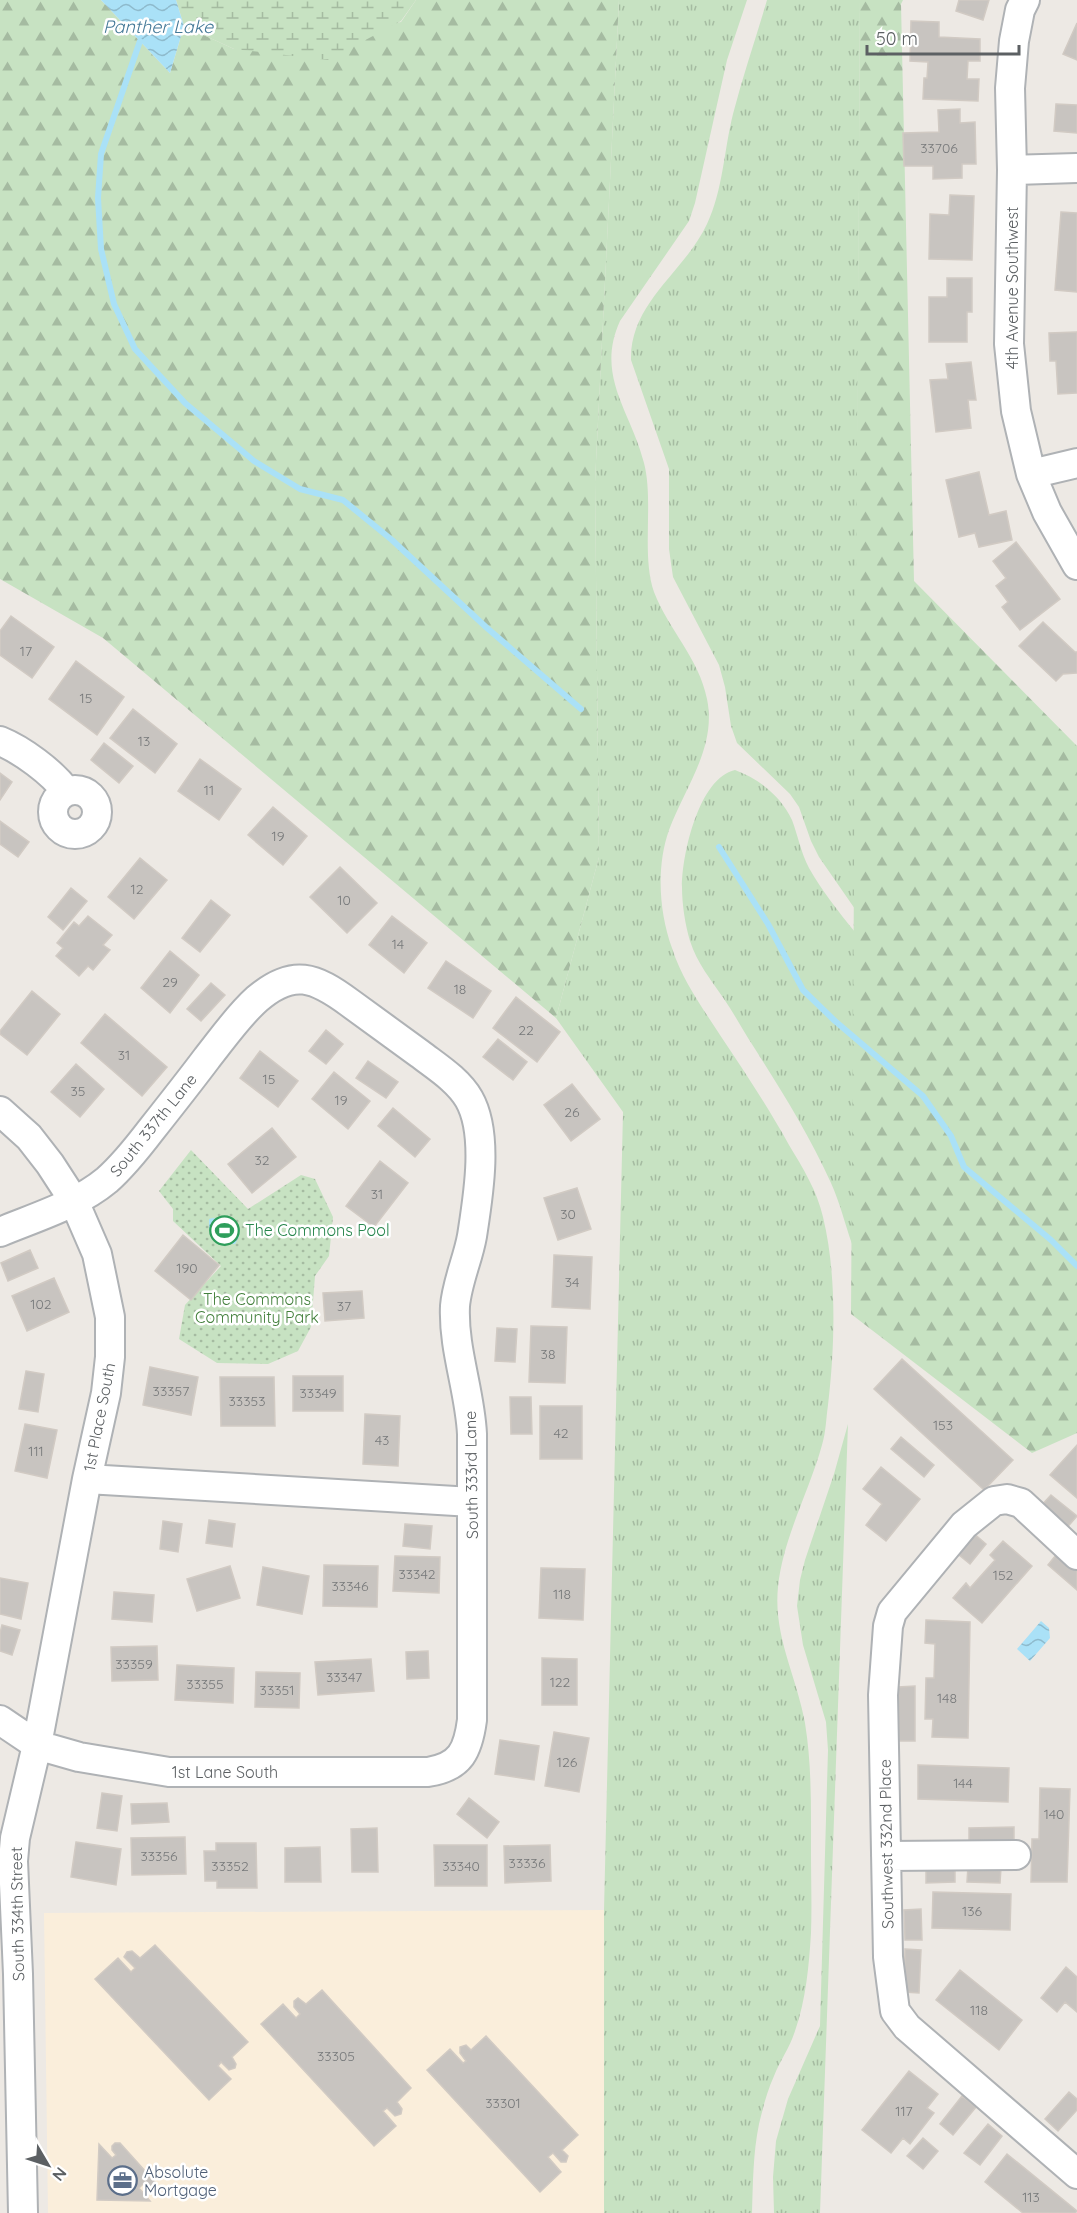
<svg xmlns="http://www.w3.org/2000/svg" width="1077" height="2213" viewBox="0 0 1077 2213" font-family="Quicksand,sans-serif">
  <defs>
    <pattern id="grass-tufts" width="24" height="20" patternUnits="userSpaceOnUse" patternTransform="scale(1.5)"><rect width="24" height="20" fill="#c7e2c2"/><path d="M3 7l-1-3M5 7V3M7 7l1-3M15 17l-1-3M17 17v-4M19 17l1-3" fill="none" stroke="#a5bba1"/></pattern>
    <pattern id="forest-firs" width="22" height="20" patternUnits="userSpaceOnUse" patternTransform="scale(1.5)"><rect width="22" height="20" fill="#c7e2c2"/><path d="M5 1l3.5 6h-7zM16 11l3.5 6h-7z" fill="#a5bba1"/></pattern>
    <pattern id="wetland-marsh" width="20" height="14" patternUnits="userSpaceOnUse" patternTransform="scale(1.5)"><rect width="20" height="14" fill="#c7e2c2"/><path d="M1 5h8M5 5V1M11 12h8M15 12V8" fill="none" stroke="#a5bba1"/></pattern>
    <pattern id="park-dots" width="8" height="8" patternUnits="userSpaceOnUse" patternTransform="scale(1.5)"><rect width="8" height="8" fill="#c7e2c2"/><path d="M2 2h.1M6 6h.1" fill="none" stroke="#a5bba1" stroke-width="1.8" stroke-linecap="round"/></pattern>
    <pattern id="water-waves" width="16" height="10" patternUnits="userSpaceOnUse" patternTransform="scale(1.5)"><rect width="16" height="10" fill="#aae1f7"/><path d="M0 5q4-4 8 0t8 0" fill="none" stroke="#8ebacc"/></pattern>
  </defs>
  <rect width="100%" height="100%" fill="#ede9e4"/>
  <path fill="#faeedb" d="M604,1910V2213H48L44,1913Z"/>
  <path fill="url(#grass-tufts)" d="M619,0H747L727,60L695,203L689,221L620,321C595,376 631,411 644,463C654,502 641,554 654,592C668,629 699,658 707,699C717,747 685,787 669,830C656,867 659,912 672,948C682,980 702,1007 720,1035C744,1071 768,1107 789,1145C803,1168 817,1191 823,1217C837,1274 835,1347 828,1405C826,1419 826,1432 822,1445C809,1492 783,1538 778,1587C773,1636 797,1677 805,1723C812,1766 811,1810 811,1853C811,1879 812,1906 811,1933C809,1965 806,2000 795,2031C790,2047 780,2061 774,2076C767,2091 763,2108 759,2124C753,2153 753,2183 752,2213H604V1910L623,1112L556,1018L599,857L595,482Z
    M767,0H860L855,909L819,857L811,841L799,807L790,794L737,743L731,726L725,687L719,665L673,577L669,549V469L631,360C630,302 684,273 707,224C723,190 724,150 733,114C743,75 756,38 767,0Z
    M735,770C759,779 781,796 792,820C798,836 801,853 809,868C822,891 838,911 855,932L852,1244C845,1224 840,1203 831,1183C808,1132 778,1085 748,1038C740,1025 733,1012 724,999C711,980 697,963 690,941C685,924 682,904 682,887C682,854 699,778 735,770Z
    M848,1424L820,2213H774L773,2177L776,2141L788,2099L820,2026L828,1750L826,1722L803,1645L797,1606L800,1580L805,1560L834,1474Z"/>
  <path fill="url(#forest-firs)" d="M0,0H101L170,73L184,26L234,49L401,22L416,0H619L595,482L599,857L556,1018L103,638L0,579Z
    M860,0H903L901,4L914,581L1077,746V1433L1032,1453L851,1314Z"/>
  <path fill="url(#wetland-marsh)" d="M176,0H416L401,21L328,60L234,49L184,26Z"/>
  <path fill="url(#park-dots)" d="M191,1150L248,1209L301,1175L315,1179L333,1217L329,1256L315,1276L311,1327L298,1351L268,1364L217,1363L179,1339L185,1305L221,1266L173,1221V1209L159,1191Z"/>
  <path fill="url(#water-waves)" d="M101,0H176L184,26L170,73Z
    M213,1218C225,1220 236,1224 239,1237L235,1244H226L220,1235L209,1229V1219Z
    M1041,1621L1049,1628L1050,1638L1030,1661L1017,1649Z"/>
  <g fill="none" stroke-linecap="round" stroke-linejoin="round">
    <path stroke="#aae1f7" stroke-width="6" d="M140,41L101,154L98,198L101,249L114,304L135,349L185,403L254,461L300,489L343,500L392,540L487,628L581,709
      M719,847L768,924L803,990L835,1021L923,1096L951,1136L964,1167L1051,1240L1077,1266"/>
  </g>
  <path fill="#c8c4c0" stroke="#d1cac3" stroke-width="1.5" d="M959,0H989L983,20L956,11Z
    M911,21L939,22V37L980,39V61H968L967,79H979L978,101L923,99L924,78H927L928,62L910,61Z
    M1077,23V60L1063,54Z
    M1056,104L1077,105V133L1054,131Z
    M960,109V123L975,122L976,164H962V178L933,179V166H904L903,133L939,132L938,110Z
    M950,195L974,196L972,260L929,259L930,214L949,215Z
    M1061,212L1077,213V292L1055,290Z
    M947,278H972V312H967V342H929V297H947Z
    M1077,332V393L1058,394L1056,361H1050L1049,333Z
    M971,362L976,400H968L971,428L936,432L930,380L948,379L946,364Z
    M979,472L989,515L1006,511L1012,540L979,547L975,533L959,537L946,480Z
    M1016,542L1060,599L1020,630L1002,607L1008,602L996,586L1006,578L993,561Z
    M11,616L54,647L32,678L0,655V631Z
    M1043,622L1075,652H1077V673L1063,674L1056,681L1019,646Z
    M76,661L124,697L97,735L49,699Z
    M133,709L177,744L155,773L110,738Z
    M104,743L133,766L119,783L91,760Z
    M200,759L241,789L219,820L178,791Z
    M0,773L12,782L0,800Z
    M273,807L307,836L283,865L248,835Z
    M0,821L29,842L18,857L0,844Z
    M140,858L167,880L134,919L108,897Z
    M340,867L377,903L347,933L310,897Z
    M71,888L87,901L63,930L48,917Z
    M211,900L230,915L200,952L182,938Z
    M88,916L112,935L103,945L110,950L93,970L88,966L79,976L56,956L63,948L57,943L74,922L79,926Z
    M392,916L427,943L404,973L369,945Z
    M170,951L199,975L170,1013L141,988Z
    M446,961L491,991L473,1018L428,988Z
    M211,983L225,995L201,1021L187,1009Z
    M32,991L60,1014L27,1055L0,1034V1031Z
    M516,997L560,1032L537,1062L493,1028Z
    M105,1014L167,1067L142,1096L81,1043Z
    M326,1030L343,1044L326,1064L309,1051Z
    M498,1039L527,1062L513,1080L483,1057Z
    M260,1051L298,1081L278,1107L240,1078Z
    M368,1061L398,1082L386,1098L356,1078Z
    M76,1064L104,1089L80,1117L51,1092Z
    M334,1072L370,1101L348,1129L312,1099Z
    M572,1084L600,1119L571,1141L544,1105Z
    M393,1108L430,1139L415,1157L378,1126Z
    M272,1128L296,1157L252,1193L228,1164Z
    M380,1161L408,1183L374,1227L346,1206Z
    M577,1188L591,1229L558,1240L544,1198Z
    M183,1235L219,1265L191,1300L155,1271Z
    M30,1250L38,1268L8,1281L1,1263Z
    M554,1255L592,1257L590,1309L552,1307Z
    M54,1278L69,1312L27,1331L12,1296Z
    M362,1291L364,1318L325,1321L323,1293Z
    M531,1326L567,1327L565,1383L529,1382Z
    M497,1328L517,1329L515,1362L495,1361Z
    M902,1359L1013,1460L984,1490L874,1389Z
    M150,1367L198,1377L191,1415L143,1405Z
    M26,1371L44,1374L38,1412L19,1409Z
    M293,1376H343V1411H293Z
    M220,1377H274L275,1426H221Z
    M510,1397H531L532,1434H511Z
    M540,1406H582V1459H540Z
    M365,1414L400,1416L398,1466L363,1464Z
    M25,1424L57,1430L47,1478L15,1471Z
    M901,1437L934,1465L924,1477L891,1449Z
    M1077,1445V1498L1050,1475Z
    M881,1467L920,1499L886,1541L866,1525L882,1504L863,1489Z
    M1051,1495L1077,1516L1064,1531L1038,1509Z
    M209,1520L235,1524L232,1547L206,1543Z
    M163,1521L182,1524L178,1552L160,1549Z
    M405,1524L432,1526L430,1549L403,1546Z
    M971,1531L986,1544L970,1564L954,1551Z
    M1003,1541L1032,1566L982,1623L953,1598L966,1583L970,1588L995,1560L990,1555Z
    M1060,1550L1077,1564V1590L1048,1565Z
    M395,1556L440,1557L439,1593L393,1591Z
    M324,1565L378,1566L377,1607L323,1606Z
    M230,1566L240,1598L197,1611L187,1579Z
    M263,1567L309,1576L302,1614L257,1605Z
    M541,1568L585,1569L583,1620L539,1618Z
    M0,1578L28,1583L21,1619L0,1614Z
    M114,1592L154,1595L152,1622L112,1619Z
    M926,1620L970,1622L968,1738L932,1737L933,1719H925L926,1678H934L935,1644L925,1643Z
    M2,1625L20,1630L12,1655L0,1651V1633Z
    M157,1646L158,1680L112,1681L111,1647Z
    M428,1651L429,1678L407,1679L406,1652Z
    M542,1658L577,1659V1705H542Z
    M371,1659L374,1691L318,1695L315,1662Z
    M177,1665L234,1668L233,1703L175,1700Z
    M256,1672L300,1673L299,1708L255,1707Z
    M915,1686V1741H899L898,1687Z
    M554,1732L589,1738L579,1792L545,1786Z
    M500,1740L539,1746L534,1780L495,1774Z
    M918,1765L1009,1768L1008,1802L918,1799Z
    M1040,1788L1070,1789L1067,1882H1031L1032,1839H1039Z
    M102,1793L122,1796L117,1831L97,1828Z
    M469,1798L499,1822L487,1838L457,1814Z
    M167,1803L169,1822L132,1824L131,1804Z
    M1014,1827V1845L969,1846V1828Z
    M377,1828L378,1872H352L351,1829Z
    M185,1837L186,1874L132,1875L131,1838Z
    M76,1842L121,1849L116,1885L71,1877Z
    M216,1843H256L257,1888H217V1881H205L204,1851H216Z
    M434,1845H487V1886H435Z
    M550,1845L551,1881L505,1883L504,1846Z
    M320,1847L321,1882H285V1848Z
    M926,1866H955V1882L926,1883Z
    M968,1866L1001,1867L1000,1883L967,1882Z
    M933,1892L1011,1894L1010,1930L932,1928Z
    M921,1909L922,1940H905L904,1910Z
    M155,1945L248,2042L232,2057L236,2064L235,2068L229,2070L221,2062L218,2066L231,2079L209,2100L95,1979L118,1958L131,1972L135,1968L124,1957L127,1952L132,1951L140,1958Z
    M905,1949L921,1950L919,1993L904,1992Z
    M1066,1967L1077,1977V2012L1065,2002L1057,2012L1041,1998Z
    M960,1970L1022,2020L999,2050L936,2000Z
    M322,1990L411,2088L397,2102L402,2109L401,2114L395,2116L387,2108L383,2111L396,2126L374,2146L261,2024L283,2004L296,2018L300,2014L294,2007V2001L298,1998L306,2004Z
    M486,2036L578,2135L562,2150L568,2156L566,2162H561L553,2153L548,2157L561,2172L540,2192L427,2070L450,2049L463,2063L466,2061L460,2053V2047L466,2045L471,2050Z
    M909,2071L938,2094L927,2108L934,2113L910,2144L903,2138L891,2153L862,2130Z
    M1069,2092L1077,2099V2110L1058,2131L1045,2119Z
    M962,2096L976,2107L953,2135L940,2124Z
    M988,2124L1002,2136L980,2165L964,2153Z
    M923,2138L938,2151L923,2169L907,2156Z
    M115,2143H120L155,2182L154,2188L151,2190L143,2184L139,2188L150,2201L97,2200L99,2144L112,2158L116,2155L112,2150V2146Z
    M1007,2154L1077,2211L1075,2213H1023L985,2182Z"/>
  <g fill="none" stroke-linecap="round" stroke-linejoin="round">
    <defs>
      <path id="minor" d="M1025,0L1020,10L1014,41L1010,88L1012,170L1009,344L1016,411L1031,474L1047,512L1077,565
        M1012,170L1077,168
        M1031,474L1077,463
        M0,741C22,750 52,772 66,791
        M53 812a22 22 0 1 1 44 0a22 22 0 1 1-44 0Z
        M0,1111L29,1137L50,1164L74,1201L97,1254L110,1317V1357L106,1393L87,1479L37,1745L15,1838L13,1861L18,1974L23,2213
        M0,1232C36,1217 77,1205 107,1180C124,1165 138,1147 151,1130C170,1106 189,1082 207,1058C223,1038 238,1016 257,999C293,968 315,977 350,1003C373,1020 397,1037 420,1054C437,1067 458,1080 469,1099C489,1134 478,1197 472,1236C468,1259 457,1282 455,1306C453,1349 470,1391 472,1434V1720C468,1750 461,1767 428,1772H169L79,1757L37,1745L0,1720
        M87,1479L472,1502
        M1077,1555L1021,1503L1007,1499L994,1501L964,1525L892,1612L888,1626L883,1695L888,1957L895,2011L907,2027L1077,2174
        M886,1856L1016,1855"/>
    </defs>
    <use href="#minor" stroke="#afb2b5" stroke-width="32"/>
    <use href="#minor" stroke="#fff" stroke-width="28"/>
  </g>
  <defs>
    <symbol id="stadium-ring" viewBox="-11 -11 22 22"><circle r="9.5" fill="#fff" stroke="#2e9e5b" stroke-width="1.5"/><path d="M0-5a6.5 5 0 1 0 0 10a6.5 5 0 1 0 0-10ZM-3.5-1.8h7v3.6h-7Z" fill="#2e9e5b"/></symbol>
    <symbol id="office-ring" viewBox="-11 -11 22 22"><circle r="9.5" fill="#fff" stroke="#5c6f8a" stroke-width="1.5"/><path d="M-6-3h4V-5.5h4V-3h4V5H-6ZM-1-4.5V-3h2v-1.5ZM-6 0V1H6V0Z" fill="#5c6f8a"/></symbol>
  </defs>
  <g fill-rule="evenodd">
    <use href="#stadium-ring" x="208" y="1214" width="33" height="33"/>
    <use href="#office-ring" x="106" y="2164" width="33" height="33"/>
  </g>
  <g text-anchor="middle" dominant-baseline="central" stroke-width="5" stroke-linejoin="round" paint-order="stroke">
    <g font-size="14" fill="#77797a">
      <text x="939" y="148">33706</text>
      <text x="26" y="651">17</text>
      <text x="86" y="698">15</text>
      <text x="144" y="741">13</text>
      <text x="209" y="790">11</text>
      <text x="278" y="836">19</text>
      <text x="137" y="889">12</text>
      <text x="344" y="900">10</text>
      <text x="398" y="944">14</text>
      <text x="170" y="982">29</text>
      <text x="460" y="989">18</text>
      <text x="526" y="1030">22</text>
      <text x="124" y="1055">31</text>
      <text x="269" y="1079">15</text>
      <text x="78" y="1091">35</text>
      <text x="341" y="1100">19</text>
      <text x="572" y="1112">26</text>
      <text x="262" y="1160">32</text>
      <text x="377" y="1194">31</text>
      <text x="568" y="1214">30</text>
      <text x="187" y="1268">190</text>
      <text x="572" y="1282">34</text>
      <text x="41" y="1304">102</text>
      <text x="344" y="1306">37</text>
      <text x="548" y="1354">38</text>
      <text x="171" y="1391">33357</text>
      <text x="318" y="1393">33349</text>
      <text x="247" y="1401">33353</text>
      <text x="943" y="1425">153</text>
      <text x="561" y="1433">42</text>
      <text x="382" y="1440">43</text>
      <text x="36" y="1451">111</text>
      <text x="417" y="1574">33342</text>
      <text x="1003" y="1575">152</text>
      <text x="350" y="1586">33346</text>
      <text x="562" y="1594">118</text>
      <text x="134" y="1664">33359</text>
      <text x="344" y="1677">33347</text>
      <text x="560" y="1682">122</text>
      <text x="205" y="1684">33355</text>
      <text x="277" y="1690">33351</text>
      <text x="947" y="1698">148</text>
      <text x="567" y="1762">126</text>
      <text x="963" y="1783">144</text>
      <text x="1054" y="1814">140</text>
      <text x="159" y="1856">33356</text>
      <text x="527" y="1863">33336</text>
      <text x="230" y="1866">33352</text>
      <text x="461" y="1866">33340</text>
      <text x="972" y="1911">136</text>
      <text x="979" y="2010">118</text>
      <text x="336" y="2056">33305</text>
      <text x="503" y="2103">33301</text>
      <text x="904" y="2111">117</text>
      <text x="1031" y="2197">113</text>
    </g>
    <g font-size="16" fill="#5c6063" stroke="#fff">
      <text transform="translate(1012 288) rotate(-90)">4th Avenue Southwest</text>
      <text transform="translate(153 1125) rotate(-51)">South 337th Lane</text>
      <text transform="translate(99 1417) rotate(-79)">1st Place South</text>
      <text transform="translate(471 1475) rotate(-91)">South 333rd Lane</text>
      <text x="225" y="1772">1st Lane South</text>
      <text transform="translate(886 1844) rotate(-91)">Southwest 332nd Place</text>
      <text transform="translate(17 1914) rotate(-91)">South 334th Street</text>
    </g>
    <g font-size="16" fill="#27864d" stroke="#fff" text-anchor="start">
      <text x="245" y="1230">The Commons Pool</text>
    </g>
    <g font-size="16" fill="#44813d" stroke="#fff">
      <text x="257" y="1299">The Commons<tspan x="257" dy="18">Community Park</tspan></text>
    </g>
    <g font-size="16" fill="#4e5e75" stroke="#fff" text-anchor="start">
      <text x="144" y="2172">Absolute<tspan x="144" dy="18">Mortgage</tspan></text>
    </g>
    <g font-size="18" font-style="italic" fill="#437897" stroke="#fff">
      <text x="158" y="26">Panther Lake</text>
    </g>
  </g>
  <g transform="translate(48 2165) rotate(129)" stroke="#ffffff" stroke-width="4.5" paint-order="stroke">
  <path d="M0-4.5L10 22L0 15L-10 22Z" fill="#5c6063"/>
  <text y="-9" font-size="16" font-weight="bold" text-anchor="middle" fill="#5c6063">N</text>
  </g>
  <path d="M867 45v9h152v-9" fill="none" stroke="#5c6063" stroke-width="3"/>
  <text x="876" y="45" font-size="18" fill="#5c6063" stroke="#ffffff" stroke-width="4.5" paint-order="stroke">50 m</text>
</svg>
